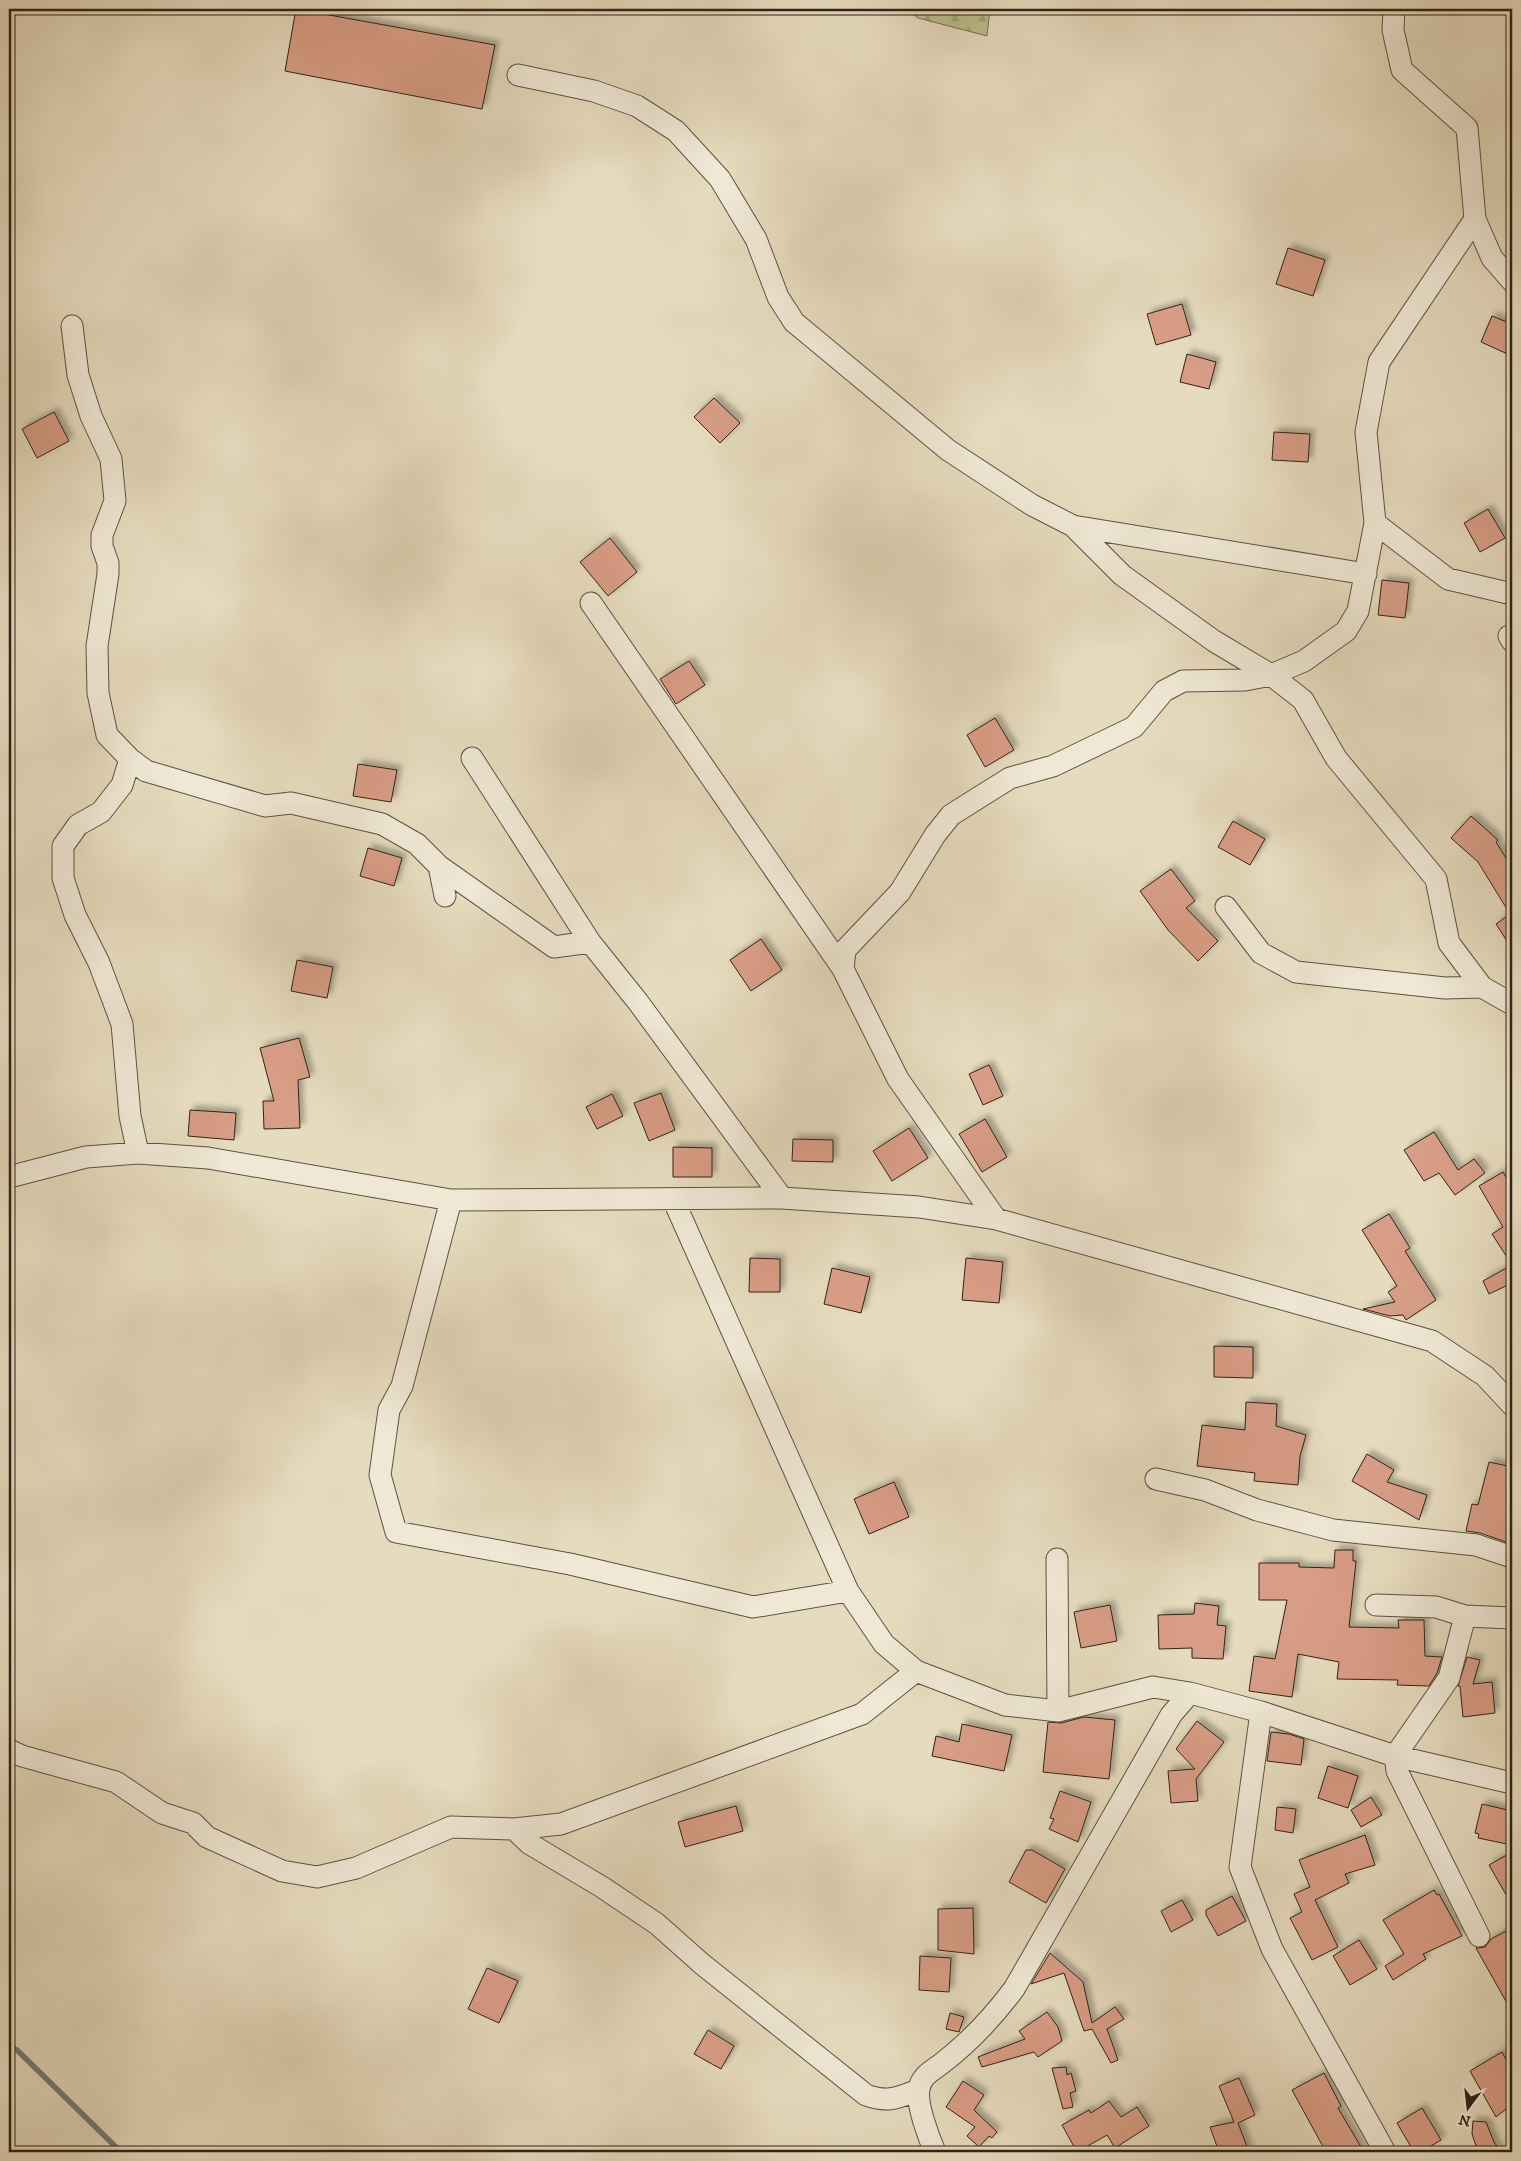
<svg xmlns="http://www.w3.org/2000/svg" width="1521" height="2161" viewBox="0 0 1521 2161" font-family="'IM FELL DW Pica',serif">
  <defs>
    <pattern id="forest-firs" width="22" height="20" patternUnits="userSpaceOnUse" patternTransform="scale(1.25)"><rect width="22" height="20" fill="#bbbe8d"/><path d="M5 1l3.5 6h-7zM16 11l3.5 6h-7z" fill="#a1a379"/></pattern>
    <filter id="shadow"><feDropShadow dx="4.5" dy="-4.5" stdDeviation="2.5" flood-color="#0004"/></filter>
  </defs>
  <rect width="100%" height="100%" fill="#e6dbbe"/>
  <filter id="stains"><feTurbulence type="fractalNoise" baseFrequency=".004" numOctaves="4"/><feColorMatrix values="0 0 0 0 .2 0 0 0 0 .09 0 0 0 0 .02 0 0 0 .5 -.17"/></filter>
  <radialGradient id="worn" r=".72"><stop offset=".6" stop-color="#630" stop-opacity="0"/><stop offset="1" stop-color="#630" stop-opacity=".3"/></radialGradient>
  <path fill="url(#forest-firs)" stroke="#767052" d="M906,9H990L987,36L918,18Z"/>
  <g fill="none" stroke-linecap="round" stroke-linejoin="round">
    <path stroke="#6e7e77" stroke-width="5.5" d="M9,2046L17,2050L121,2152"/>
  </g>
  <path fill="#d89d86" stroke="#312317" filter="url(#shadow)" d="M296,9L495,45L482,109L285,71Z
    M1288,248L1325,260L1313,296L1276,284Z
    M1182,304L1191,335L1156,345L1147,314Z
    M1492,316L1512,324V356L1481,342Z
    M1187,354L1216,362L1209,389L1180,382Z
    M714,398L740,423L720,443L694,417Z
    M54,412L69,441L37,458L22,429Z
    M1274,432L1310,434L1308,462L1272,460Z
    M1488,509L1505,538L1480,552L1464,523Z
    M610,538L637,572L608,596L580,562Z
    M1382,580L1409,583L1405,618L1378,615Z
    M689,661L705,685L676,704L660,679Z
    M995,718L1014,750L985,767L967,735Z
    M358,764L397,770L391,802L353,796Z
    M1471,816L1498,840L1496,842L1512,868V949L1496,924L1510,914L1478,862L1451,838Z
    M1233,821L1265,839L1250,865L1218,847Z
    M368,848L402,858L394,886L360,876Z
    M1171,869L1195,901L1186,908L1218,941L1198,961L1168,930L1140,891Z
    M761,939L782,970L751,991L730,960Z
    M297,960L333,967L327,998L291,991Z
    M299,1038L310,1077L298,1080L300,1128L264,1129L263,1101H274L260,1048Z
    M989,1065L1003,1096L983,1105L969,1074Z
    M661,1093L675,1130L649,1141L634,1103Z
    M612,1094L623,1116L597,1129L586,1107Z
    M190,1110L236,1113L234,1140L188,1136Z
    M985,1119L1007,1157L982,1172L959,1134Z
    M909,1128L928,1158L892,1181L873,1151Z
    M1434,1132L1458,1170L1474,1159L1485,1173L1455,1195L1439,1173L1424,1181L1404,1150Z
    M793,1139L833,1140V1162L792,1161Z
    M673,1147L712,1148V1177H673Z
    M1503,1172L1512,1188V1283L1489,1294L1483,1281L1512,1265L1492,1234L1503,1227L1479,1186Z
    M1389,1214L1410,1248L1405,1251L1436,1300L1406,1320L1403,1315L1390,1316L1363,1309L1395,1302L1388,1292L1397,1286L1362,1230Z
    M750,1258L780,1259V1292H749Z
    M966,1258L1003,1262L999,1303L962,1300Z
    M832,1268L870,1277L861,1313L824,1304Z
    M1214,1346L1253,1347V1378L1214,1377Z
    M1246,1402L1277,1404L1276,1426L1306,1435L1300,1456L1298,1485L1254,1481L1255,1473L1197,1466L1202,1425L1245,1430Z
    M1367,1454L1394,1470L1387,1482L1427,1495L1419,1520L1352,1481Z
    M1489,1462L1512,1467V1544L1480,1533L1466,1531L1472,1504L1478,1505Z
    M894,1482L909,1517L869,1534L854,1499Z
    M1335,1550H1353V1561H1356L1349,1627L1399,1628L1398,1620H1424L1425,1656L1442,1657L1437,1673L1429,1686L1397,1685L1398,1680L1337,1679L1339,1662L1298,1654L1292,1697L1249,1691L1254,1656L1275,1659L1287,1600H1259V1563H1299V1567L1334,1568Z
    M1195,1603L1219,1606L1217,1625L1226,1626L1223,1659L1192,1658V1648L1159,1649L1158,1615L1194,1614Z
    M1110,1605L1117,1641L1081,1648L1074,1612Z
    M1467,1657L1480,1660L1473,1684L1492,1682L1495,1713L1463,1717L1460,1686H1458Z
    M1084,1717L1115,1720L1109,1779L1043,1772L1048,1722L1061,1723Z
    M1197,1721L1224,1742L1196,1779L1198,1801L1171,1803L1168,1771L1195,1769L1176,1749Z
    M962,1724L1012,1735L1004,1771L932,1756L936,1736L959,1742Z
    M1271,1732L1289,1734L1304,1739L1301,1765L1267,1761Z
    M1328,1766L1358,1776L1348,1808L1318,1798Z
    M1060,1791L1091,1802L1078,1842L1049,1829L1054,1819L1050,1818Z
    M1371,1797L1382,1815L1361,1827L1351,1810Z
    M1482,1804L1512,1811V1845L1478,1838L1479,1834L1475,1833Z
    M736,1806L743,1831L685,1847L678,1822Z
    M1277,1807L1296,1809L1293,1833L1275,1830Z
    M1365,1835L1375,1865L1345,1874L1349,1883L1315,1900L1338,1947L1312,1960L1290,1918L1302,1912L1294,1894L1310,1887L1299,1860Z
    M1026,1850H1032L1065,1869L1046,1903L1009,1882Z
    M1512,1852V1905L1489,1865Z
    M1434,1890L1437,1895L1439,1894L1462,1936L1423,1954L1426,1959L1393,1980L1385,1966L1404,1954L1383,1920Z
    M1232,1896L1246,1921L1218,1936L1206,1915V1910Z
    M1182,1900L1193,1920L1171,1932L1161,1911Z
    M973,1908L974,1954L938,1950V1909Z
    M1512,1928V2012L1476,1948L1485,1947L1491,1939Z
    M1359,1940L1377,1969L1350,1985L1333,1956Z
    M1050,1953L1083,1982L1092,2023L1115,2007L1124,2019L1107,2029L1118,2060L1111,2063L1092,2029L1084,2031L1064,1973L1031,1984Z
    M920,1956L951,1958L949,1992L919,1990Z
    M487,1968L518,1981L499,2023L468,2009Z
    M1047,2012L1058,2027L1062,2041L1038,2057L1034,2052L982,2067L978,2057L1025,2039L1019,2031Z
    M950,2013L964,2017L959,2032L946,2029Z
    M708,2030L734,2046L721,2069L694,2054Z
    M1502,2052L1512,2071V2104L1496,2117L1470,2071Z
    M1066,2067L1067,2075L1071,2073L1076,2091L1070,2093L1073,2107L1063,2109L1052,2068Z
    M1324,2073L1341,2106L1338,2108L1364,2152H1326L1292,2090Z
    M1239,2078L1255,2115L1238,2123L1249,2152H1219L1210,2127L1234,2122L1219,2086Z
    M963,2081L984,2095L974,2110L997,2132L992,2138L989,2136L979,2147L967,2136L975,2127L946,2107Z
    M1109,2101L1121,2117L1137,2107L1149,2126L1115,2148L1107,2135L1077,2152L1062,2125L1089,2110L1091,2113Z
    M1422,2108L1441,2140L1421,2152H1414L1397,2123Z
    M1473,2121L1486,2122L1494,2142L1501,2152H1478L1472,2134Z"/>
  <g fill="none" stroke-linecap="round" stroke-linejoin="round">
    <defs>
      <path id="street" d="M1394,9L1393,30L1402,70L1467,128L1475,219L1492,258L1512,281
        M518,75L594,91L637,106L676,131L720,179L756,239L778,297L794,322L948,450L1032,505L1073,526L1122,575L1214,641L1271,675L1303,700L1336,758L1436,879L1449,943L1482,987L1512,1004
        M72,326L78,375L91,416L111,459L115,501L102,535V546L108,563V574L97,646L98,693L107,735L130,759L146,771L265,806L291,803L382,824L417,844L439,866L445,896
        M1375,523L1448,579L1512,594
        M1073,526L1366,574
        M591,603L843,969
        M1509,636L1512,641
        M472,758L590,942L638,1002L782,1198
        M130,759L122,785L101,812L78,825L63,846V878L75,915L99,963L122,1024L130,1116L138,1153
        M439,866L554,947L590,942
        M1226,907L1261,953L1296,972L1445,988L1482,987
        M9,1177L86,1157L138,1153L208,1158L451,1200L782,1198L919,1207L996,1219L1432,1341L1485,1376L1512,1405
        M673,1199L848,1591L884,1644L916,1671L1005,1705L1058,1711L1153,1687L1190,1693
        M451,1200L402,1386L389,1410L380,1475L396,1532L570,1564L753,1607L848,1591
        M996,1219L898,1079L843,969L845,950L900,892L935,835L951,815L1010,778L1053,766L1134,727L1164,691L1183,681L1245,680L1271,675L1304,661L1346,631L1358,611L1375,523L1366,432L1379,362L1475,219
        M1156,1479L1205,1490L1257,1510L1333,1530L1476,1545L1512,1557
        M1057,1559L1058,1711
        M1376,1605L1436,1607L1465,1616L1512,1618
        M1465,1616L1449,1678L1395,1756L1397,1771L1479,1936
        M1261,1712L1240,1867L1272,1949L1385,2152
        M9,1750L22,1756L116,1782L162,1813L193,1823L207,1837L282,1871L317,1877L356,1868L451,1827L514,1829L561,1824L862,1714L916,1671
        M514,1829L530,1844L602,1887L657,1924L702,1964L866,2095C888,2103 897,2098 918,2090
        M935,2152C929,2138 916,2104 919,2089C921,2076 932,2071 941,2064C970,2042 993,2017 1014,1989L1171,1715L1190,1693L1261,1712L1395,1756L1512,1783"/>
    </defs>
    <use href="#street" stroke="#5e5141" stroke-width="23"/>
    <use href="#street" stroke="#efe8d5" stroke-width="21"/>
  </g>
  <rect width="1521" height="2161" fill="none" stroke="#e6dbbe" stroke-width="30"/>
  <rect x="10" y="10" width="1501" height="2141" fill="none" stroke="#312317" stroke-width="2.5"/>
  <rect x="15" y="15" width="1491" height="2131" fill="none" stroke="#312317"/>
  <g transform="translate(1468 2108) rotate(195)" stroke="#efe8d5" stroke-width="4" paint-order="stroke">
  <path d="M0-4L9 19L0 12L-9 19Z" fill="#312317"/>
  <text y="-8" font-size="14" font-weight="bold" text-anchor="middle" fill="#312317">N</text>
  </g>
  <rect width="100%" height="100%" filter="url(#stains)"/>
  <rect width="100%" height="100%" fill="url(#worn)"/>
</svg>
